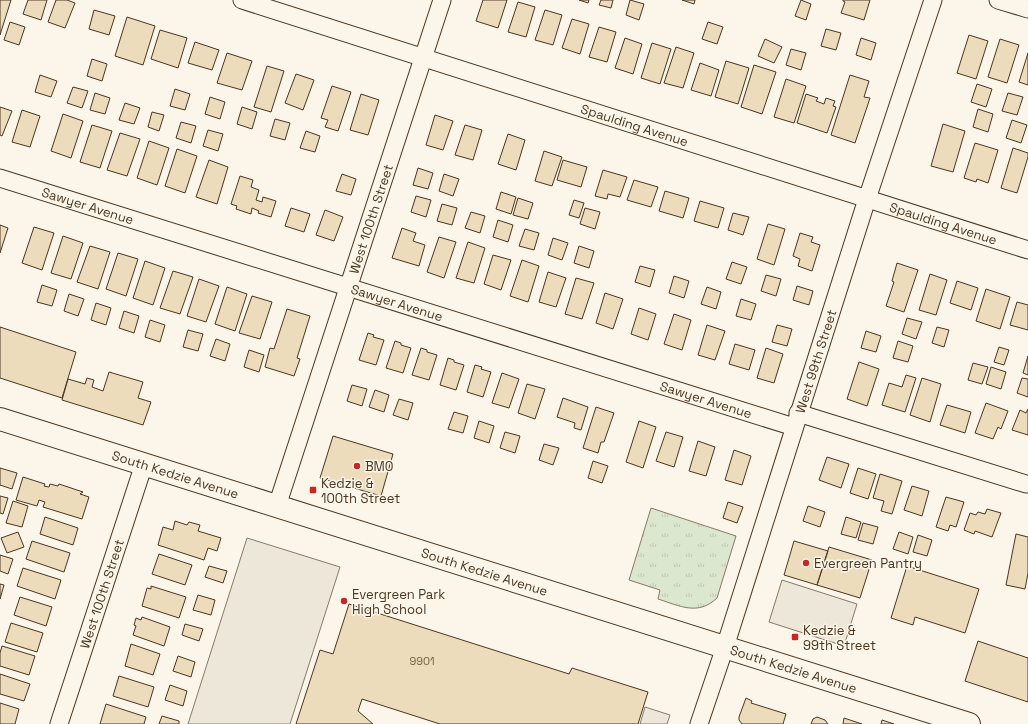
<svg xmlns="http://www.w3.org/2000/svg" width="1028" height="724" viewBox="0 0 1028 724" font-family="'Space Grotesk',sans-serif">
  <defs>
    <pattern id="grass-tufts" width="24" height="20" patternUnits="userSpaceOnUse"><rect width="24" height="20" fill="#dce7d0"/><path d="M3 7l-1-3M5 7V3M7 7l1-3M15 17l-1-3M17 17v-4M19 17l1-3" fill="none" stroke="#bec7b2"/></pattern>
  </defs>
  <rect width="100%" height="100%" fill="#fbf6e9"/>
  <path fill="url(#grass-tufts)" stroke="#887966" d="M651,508L736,536L717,598C698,616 680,606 658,599L660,590L629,580Z"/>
  <path fill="#ede7d9" stroke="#887966" d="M247,538L340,567L290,724H188Z
    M782,580L857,604L844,646L769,622Z
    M645,707L670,715L667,724H640Z"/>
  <path fill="#ecdcbc" stroke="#4a3520" d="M0,0H11L0,35Z
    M28,0H47L41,20L23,14Z
    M56,0H67L75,3L65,28L48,22Z
    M483,0H507L498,28L476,21Z
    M579,0H589L588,3Z
    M601,0H613L611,8L599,5Z
    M630,0L644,4L639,20L626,15Z
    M682,0H695L694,4Z
    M801,0L811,4L806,20L795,16Z
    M843,0H870L864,20L841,13L845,2L843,1Z
    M518,2L535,7L526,37L508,32Z
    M94,10L115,16L109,35L89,29Z
    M545,10L562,15L553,45L535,40Z
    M127,17L155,26L143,65L115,56Z
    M572,19L589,24L580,54L562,48Z
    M10,22L25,27L19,45L4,40Z
    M708,22L723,27L717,44L702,39Z
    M599,27L616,32L607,62L589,57Z
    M826,29L841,33L836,50L821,46Z
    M160,30L187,38L178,68L151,59Z
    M969,35L988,41L976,79L957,73Z
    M625,38L642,44L633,74L615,68Z
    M861,38L876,43L871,60L856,55Z
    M765,39L782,47L774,63L758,56Z
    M1000,39L1019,45L1007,83L988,77Z
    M195,42L219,50L212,70L188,63Z
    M652,43L671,49L660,84L641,78Z
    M676,47L694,53L683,88L664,83Z
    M791,49L806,53L801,70L786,65Z
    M227,53L252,61L242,90L217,83Z
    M1028,53V85L1019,82Z
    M92,59L107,64L102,81L87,76Z
    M726,61L749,68L738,104L715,97Z
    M700,63L719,70L711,96L691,90Z
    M754,65L776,72L762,114L741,107Z
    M267,66L284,71L271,112L254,107Z
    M296,74L314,80L303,110L285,103Z
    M40,75L57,81L51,97L35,92Z
    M850,75L869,81L864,97L870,98L855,143L831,135Z
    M786,79L806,86L794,123L774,117Z
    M977,84L992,89L986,107L971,102Z
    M332,86L351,92L338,131L325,127L328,120L321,118Z
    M73,87L88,91L82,108L67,103Z
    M175,89L190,94L185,110L170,106Z
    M95,93L110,98L105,114L90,110Z
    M1008,93L1023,97L1017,115L1002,111Z
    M361,94L379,100L368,135L350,130Z
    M806,94L818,98L816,101L824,104L826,98L835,101L833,106L836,107L827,133L797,123Z
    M210,97L225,102L220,119L205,114Z
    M125,103L140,108L134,124L119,120Z
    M0,107L12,111L2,136L0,135Z
    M242,107L257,112L252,129L237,124Z
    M978,109L993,114L988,132L973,127Z
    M22,110L40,116L30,147L12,142Z
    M152,112L164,115L159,131L148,127Z
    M63,114L83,121L71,158L51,151Z
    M435,115L453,121L443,150L426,145Z
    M275,119L290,123L285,140L270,136Z
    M1012,120L1027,125L1021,143L1006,138Z
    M181,122L196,126L191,143L176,138Z
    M943,124L965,131L953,172L931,166Z
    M92,125L112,131L100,168L80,162Z
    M465,125L482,130L473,160L455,155Z
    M208,130L223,134L218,151L203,146Z
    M306,131L320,136L315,152L300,148Z
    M120,133L140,139L127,176L107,170Z
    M508,134L525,140L516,170L498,164Z
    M149,141L169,148L157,185L137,178Z
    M975,143L998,150L988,183L977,179L976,182L964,178Z
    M1013,148L1028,153V157L1017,193L1001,188Z
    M177,149L197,156L185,193L165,186Z
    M544,151L562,157L552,186L535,181Z
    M209,160L228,167L217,204L196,197Z
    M563,160L587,167L581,187L557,180Z
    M418,168L433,173L428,189L413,185Z
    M603,170L627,177L620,197L608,194L607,199L595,196Z
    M342,174L356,179L351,195L336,191Z
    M444,174L459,179L453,196L439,191Z
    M240,176L253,180L251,187L259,190L256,200L262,202L263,197L276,201L271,217L258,213L259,211L252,208L251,214L236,209L237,206L231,204Z
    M634,180L658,187L651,207L627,200Z
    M665,191L689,198L683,218L659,211Z
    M501,192L516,197L511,214L496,209Z
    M416,196L431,200L426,217L411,212Z
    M518,198L533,203L528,219L513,215Z
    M574,200L584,203L579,218L569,215Z
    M700,201L724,208L718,228L694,221Z
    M442,204L457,208L452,225L437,221Z
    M291,208L310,214L304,232L285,226Z
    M585,208L600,212L595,229L580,224Z
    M325,210L343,217L334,241L316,235Z
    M471,212L485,216L480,233L465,228Z
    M733,213L749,217L743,235L728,230Z
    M498,220L513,225L508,242L493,237Z
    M768,224L785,229L774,265L757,259Z
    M0,225L8,228L0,253Z
    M34,227L54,233L42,270L22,263Z
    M402,228L416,233L413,241L425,245L419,266L392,258Z
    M525,229L539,233L534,250L519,246Z
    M800,233L813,237L811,242L820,245L812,271L798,266L800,259L793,256Z
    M63,236L83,243L71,279L51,273Z
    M439,237L456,242L444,278L427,272Z
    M553,238L568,243L562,260L548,255Z
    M468,242L485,248L474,283L456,278Z
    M90,246L110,252L98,289L77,282Z
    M579,246L594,251L589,268L574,263Z
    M118,253L138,259L126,296L106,289Z
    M493,255L511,260L501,290L484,284Z
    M522,260L539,266L528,302L510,296Z
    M145,261L165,268L153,305L133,298Z
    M732,262L747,267L741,284L726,279Z
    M897,263L918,270L904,312L886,306L894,282L892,281Z
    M640,266L655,270L650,287L635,282Z
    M173,271L193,277L180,314L160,308Z
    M548,272L566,278L556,307L539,302Z
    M930,274L947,280L936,315L919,310Z
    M766,275L781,279L776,296L761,291Z
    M674,276L689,281L684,298L669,293Z
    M576,278L594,283L582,319L565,314Z
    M199,279L219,286L206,322L187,316Z
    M957,281L978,288L971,310L950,303Z
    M42,285L57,290L52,306L37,302Z
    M797,286L813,291L809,305L793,300Z
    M227,287L247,294L235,331L215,324Z
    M707,287L721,292L716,309L701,304Z
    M986,289L1010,297L1000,329L976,321Z
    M605,293L623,299L613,329L596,323Z
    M69,294L84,299L78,316L64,311Z
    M252,296L272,302L260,339L239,333Z
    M741,299L756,304L751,320L736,316Z
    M1017,302L1028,305V330L1010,325Z
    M96,303L111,308L106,325L91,320Z
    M639,308L656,314L648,340L631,334Z
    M287,309L310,316L297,358L300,359L294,376L265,367L270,348L274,349Z
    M124,311L139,316L134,333L119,328Z
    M674,314L691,320L682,350L664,344Z
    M907,318L922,322L916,339L902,334Z
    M150,320L165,325L160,342L145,337Z
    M707,325L725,331L715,360L698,355Z
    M777,325L792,329L787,346L772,342Z
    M0,327L76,352L62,398L0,378Z
    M937,327L949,330L944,347L932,343Z
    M188,330L203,334L198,351L183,347Z
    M866,331L881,336L876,352L861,348Z
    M368,333L374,335L373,337L384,340L376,365L359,360Z
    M216,339L230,344L225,361L210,356Z
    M395,341L401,343V345L411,348L403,373L386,368Z
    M898,341L913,346L908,362L893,358Z
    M735,344L755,350L749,370L729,364Z
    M999,347L1009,350L1004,365L994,362Z
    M421,348L427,350V352L437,355L429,380L412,375Z
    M766,348L783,354L774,383L757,378Z
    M249,350L264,355L259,372L244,367Z
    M1028,356V375L1023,373Z
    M448,358L454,360V362L464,365L456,390L440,385Z
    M859,362L879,369L867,406L847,399Z
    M973,363L988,367L982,384L968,380Z
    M475,365L482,367L481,369L491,372L483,397L467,392Z
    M991,367L1006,372L1001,389L986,384Z
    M109,372L143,382L138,398L151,402L143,425L62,400L68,379L85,384L87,378L94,380L92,387L103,391Z
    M502,373L519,379L509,408L492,403Z
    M906,375L916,378L905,412L882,405L889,383L902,387Z
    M922,378L941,384L930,422L910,415Z
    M1022,378L1028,379V397L1017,393Z
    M527,384L545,389L535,419L518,413Z
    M352,385L367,389L362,406L347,401Z
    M375,390L389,395L384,412L369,407Z
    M563,398L588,407L581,430L574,428L575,423L557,417Z
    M399,399L413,403L408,420L393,415Z
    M986,403L1008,411L1001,429L998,427L993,439L975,433Z
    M947,405L971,412L965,433L940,425Z
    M596,407L614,413L604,442H601L598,453L583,448Z
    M1028,409V435L1012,430L1020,410L1026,413Z
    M454,412L468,416L463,433L448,429Z
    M479,421L494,426L489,443L474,438Z
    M639,421L656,427L643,468L626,462Z
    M505,432L520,436L515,453L500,448Z
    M666,432L683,437L674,467L656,461Z
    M333,436L393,454L381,496L320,478Z
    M698,441L715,447L706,476L689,471Z
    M544,444L559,448L553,465L539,460Z
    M734,450L751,456L742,485L725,480Z
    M827,457L849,464L841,488L819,480Z
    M593,461L608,466L602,483L588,478Z
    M0,468L17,473L12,489L0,485Z
    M858,468L876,474L868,499L850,493Z
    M880,474L902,481L892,514L881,511L884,501L873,498Z
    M23,477L45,484L44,486L49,487L50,484L58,486L59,484L83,492L80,494L89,497L82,519L43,507L45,502L39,500L37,506L16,500Z
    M912,486L929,491L922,516L904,510Z
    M0,496L8,498L3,514L0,513Z
    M946,497L964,502L956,527L950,525L948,531L936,527Z
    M13,501L28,506L22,527L6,523Z
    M728,502L743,507L737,523L723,518Z
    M808,506L825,512L820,527L803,521Z
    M987,509L1001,513L992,537L975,531L974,534L964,530L970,513L976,515L978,512L985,514Z
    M45,517L78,528L73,545L40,534Z
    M846,517L861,522L856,538L841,534Z
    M175,521L187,525L189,522L200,525L198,531L221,538L217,551L208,548L204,560L158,545L163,527L173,530Z
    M863,523L878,527L873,544L858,540Z
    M18,532L24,547L7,553L1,538Z
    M899,532L913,537L908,554L893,549Z
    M1016,534L1028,537V573L1025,589L1006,585Z
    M918,535L932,540L927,556L913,552Z
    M32,541L70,553L64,572L26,559Z
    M794,541L828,551L817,585L784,575Z
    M829,547L872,560L860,598L817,585Z
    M159,554L192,565L185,585L152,574Z
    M0,555L13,559L8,574L0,571Z
    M209,566L227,571L223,583L205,577Z
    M907,566L979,589L965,633L915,617L913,625L891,618Z
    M23,568L61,580L55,599L17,586Z
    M0,584L4,585L0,599Z
    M151,586L186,597L179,618L142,606L147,588L151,589Z
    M198,595L215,600L211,615L193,610Z
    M20,597L52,607L46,626L14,615Z
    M349,604L569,674L572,668L648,692L638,724H440L362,699L358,711L373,724H296L320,650L333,654Z
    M142,617L170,627L164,646L133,635L136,626L134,625L136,618L141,620Z
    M11,623L43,633L37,652L5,642Z
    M185,624L203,629L199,641L182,635Z
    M978,641L1028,658V702L965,681Z
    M131,644L160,654L153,675L125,666Z
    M2,646L35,656L29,675L0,666V653Z
    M178,656L195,662L191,677L173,671Z
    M0,674L30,684L24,701L0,694Z
    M119,676L154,687L148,707L113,696Z
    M170,685L187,691L183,706L165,700Z
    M746,698L752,701L751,703L786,714L783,724H742L739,720V717Z
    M0,703L19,709L15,724H0Z
    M106,704L146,717L144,724H100Z
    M162,716L179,721V724H159Z
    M817,717L825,720L828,724H811L813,719Z
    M844,718L862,724H843Z
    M882,720L894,724H881Z"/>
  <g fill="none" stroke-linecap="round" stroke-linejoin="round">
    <defs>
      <g id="minor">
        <path id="s1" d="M242,0L1028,250"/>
        <path d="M998,0L1028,9"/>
        <path id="s2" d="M0,178L794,427"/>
        <path d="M798,413L1026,484"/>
        <path id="s3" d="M277,506L442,0"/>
        <path id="s4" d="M59,724L144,464"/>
        <path id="s5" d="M699,724L725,647L867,199L933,0"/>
      </g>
      <g id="major">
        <path id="s6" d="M0,419L969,724"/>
      </g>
    </defs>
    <use href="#minor" stroke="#4a3520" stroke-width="19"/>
    <use href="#major" stroke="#4a3520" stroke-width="24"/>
    <use href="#minor" stroke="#fbf6e9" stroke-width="17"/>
    <use href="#major" stroke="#fbf6e9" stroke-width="22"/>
  </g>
  <g fill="#c62828" stroke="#fbf6e9" stroke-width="1.5">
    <circle cx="357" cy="466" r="4"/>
    <rect x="309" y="486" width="8" height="8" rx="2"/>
    <circle cx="806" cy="563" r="4"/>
    <circle cx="344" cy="601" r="4"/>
    <rect x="791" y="633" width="8" height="8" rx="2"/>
  </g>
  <g text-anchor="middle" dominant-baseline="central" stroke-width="3" stroke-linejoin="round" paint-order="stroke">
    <g font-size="11" fill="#725f47">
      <text x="422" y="661">9901</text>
    </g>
    <g font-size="13" fill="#4a3520" stroke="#fbf6e9">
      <text stroke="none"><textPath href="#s1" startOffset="412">Spaulding Avenue</textPath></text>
      <text stroke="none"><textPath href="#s2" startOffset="92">Sawyer Avenue</textPath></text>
      <text stroke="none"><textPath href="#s3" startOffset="302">West 100th Street</textPath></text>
      <text stroke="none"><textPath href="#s1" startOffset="736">Spaulding Avenue</textPath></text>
      <text stroke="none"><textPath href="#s2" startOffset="416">Sawyer Avenue</textPath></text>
      <text stroke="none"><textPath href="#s5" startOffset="381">West 99th Street</textPath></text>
      <text stroke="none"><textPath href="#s2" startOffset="740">Sawyer Avenue</textPath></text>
      <text stroke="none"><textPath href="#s6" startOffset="184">South Kedzie Avenue</textPath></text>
      <text stroke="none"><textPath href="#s6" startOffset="508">South Kedzie Avenue</textPath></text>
      <text stroke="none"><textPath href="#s4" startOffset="137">West 100th Street</textPath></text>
      <text stroke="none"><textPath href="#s6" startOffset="832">South Kedzie Avenue</textPath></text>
    </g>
    <g font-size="13" fill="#4a3520" stroke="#fbf6e9" text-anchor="start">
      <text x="365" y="466">BMO</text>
      <text x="321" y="483">Kedzie &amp;<tspan x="321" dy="15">100th Street</tspan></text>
      <text x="814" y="563">Evergreen Pantry</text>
      <text x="352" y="594">Evergreen Park<tspan x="352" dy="15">High School</tspan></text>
      <text x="803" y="630">Kedzie &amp;<tspan x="803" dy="15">99th Street</tspan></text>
    </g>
  </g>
</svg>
